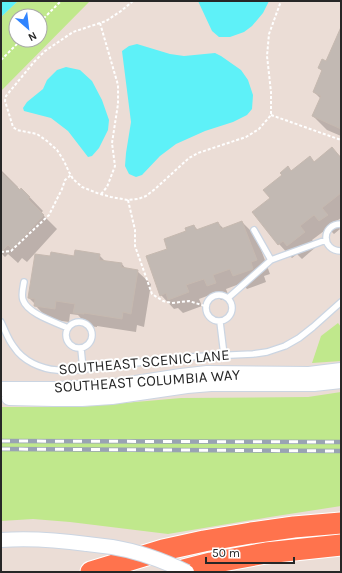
<svg xmlns="http://www.w3.org/2000/svg" width="342" height="573" viewBox="0 0 342 573" font-family="Karla,sans-serif">
  <rect width="100%" height="100%" fill="#ebddd6"/>
  <path fill="#c0e88c" fill-rule="evenodd" d="M18,1H90L1,91V17ZM16,16H40V40H16Z
    M338,323L341,327V361L312,363L321,336Z
    M341,392V506L270,517L168,534L70,522L33,519L1,521V407H79L181,398L308,397Z"/>
  <path fill="#5ef1f8" d="M1,1H18L1,17Z
    M198,1H269L263,13L252,26L244,32L230,37H219L212,31Z
    M137,44L170,54L184,56L215,53L221,56L241,70L248,80L253,95L252,109L247,115L233,122L205,131L176,144L160,156L142,175L136,177L129,174L125,166L126,153L131,122L122,51L129,46Z
    M66,67L80,70L92,81L102,100L109,120L108,130L99,148L92,156L88,157L68,131L51,118L24,111L23,108L27,102L43,89L47,80L57,70Z"/>
  <path fill="#0003" d="M341,43V136L327,130L313,116L321,99L314,92L323,72L319,68L327,62Z
    M332,149L341,157V218L335,222L340,229L334,234L328,228L312,240L317,246L302,259L297,254L292,258L279,244L271,198L288,168L292,172L310,158L315,163Z
    M1,170L18,187L17,188L20,191L22,189L43,211L41,213L57,229L27,262L22,258L18,263L8,254L5,257L1,253Z
    M242,222L256,236L270,274L264,276L266,282L247,289L242,283L226,289L229,297L221,300L215,293L199,299L202,306L183,313L178,308L174,309L161,295L168,249L194,226L198,230L218,223L224,229Z
    M99,255L106,262L122,264L126,269L137,271L151,284L144,327L137,325L136,332L97,326V327L88,326L78,315L70,314L69,322L48,319L35,305V304L29,298L51,257H75Z"/>
  <path fill="#c2b9b3" stroke="#c6b9b0" d="M341,27V129L312,116L321,96L313,92L322,70L318,68L322,59L326,61Z
    M332,147L341,158V193L322,208L328,215L319,221L314,215L300,226L305,232L287,246L283,241L278,245L252,212L270,198L263,190L282,175L280,173L288,166L291,171L310,156L314,162Z
    M1,172L20,190L21,188L30,197L28,199L44,215L12,249L8,245L1,252Z
    M242,221L257,260L251,262L253,269L233,276L230,269L213,275L216,283L207,286L204,279L186,285L189,292L168,300L166,293L160,296L146,256L167,249L164,239L186,231L185,228L194,225L196,230L218,222L221,229Z
    M75,250L100,254L99,260L122,263L121,267L138,270L131,314L123,312L122,319L84,313V314L73,313L75,304L56,301L55,309L34,306L35,299L28,298L35,254L50,256L51,252L74,256Z"/>
  <g fill="none" stroke-linecap="round" stroke-linejoin="round">
    <defs>
      <path id="service" d="M341,224C321,224 321,251 341,251
        M254,230L271,260
        M24,282C23,288 21,295 23,300C28,314 55,322 68,328
        M206 308a13 13 0 1 1 26 0a13 13 0 1 1-26 0Z
        M228,298L271,260L279,257L326,240
        M66 335a13 13 0 1 1 26 0a13 13 0 1 1-26 0Z
        M1,322C5,330 8,340 14,347C23,361 41,369 57,370C63,371 70,370 76,370L187,357L253,354L267,352L285,346L299,338L313,327L341,302
        M220,322L224,355
        M81,349L83,369"/>
      <path id="tertiary" d="M1,389H57L116,386L181,376L207,373L309,374L341,370
        M9,398L54,399H82L112,397L187,386L211,384H314L341,381
        M1,540C30,538 58,540 87,544"/>
      <path id="motorway" d="M91,572L163,550L204,541L251,533L294,527L341,523
        M176,572L211,563L266,553L341,545"/>
    </defs>
    <use href="#service" stroke="#cbd5e2" stroke-width="8"/>
    <use href="#tertiary" stroke="#cbd5e2" stroke-width="16"/>
    <use href="#motorway" stroke="#fff" stroke-width="23"/>
    <path stroke="#fff" stroke-width="2" stroke-dasharray="3 2" stroke-linecap="butt" d="M133,1L121,11L106,21L73,32L45,51L34,62L6,96L5,101L13,127L17,130L37,134L47,141L57,150L64,161L69,172L73,179L82,187L97,193L111,197L128,200L138,199L146,196L155,189L189,158L198,153L246,137L259,129L271,115V92L267,56L269,34L281,1
      M40,22L61,1
      M100,23L118,85V104L112,143L115,166L107,187L101,194
      M1,60L21,40
      M271,115L341,140
      M128,200L135,230V246L152,294L163,301L172,303L189,301L205,306
      M1,252L11,251L49,215L62,189L65,180L71,175"/>
    <use href="#service" stroke="#fff" stroke-width="5.5"/>
    <use href="#tertiary" stroke="#fff" stroke-width="14"/>
    <use href="#motorway" stroke="#ff734d" stroke-width="21"/>
    <defs>
      <path id="rail" d="M1,441L341,442
        M1,449L341,451"/>
    </defs>
    <use href="#rail" stroke="#99a3b3" stroke-width="4.5"/>
    <use href="#rail" stroke="#fff" stroke-width="3" stroke-dasharray="9" stroke-linecap="butt"/>
    <defs>
      <path id="tertiary-bridge" d="M87,544C95,545 104,546 112,547C137,551 164,561 187,572"/>
    </defs>
    <use href="#tertiary-bridge" stroke="#cbd5e2" stroke-width="16" stroke-linecap="butt"/>
    <use href="#tertiary-bridge" stroke="#fff" stroke-width="14"/>
  </g>
  <g text-anchor="middle" dominant-baseline="central" stroke-width="4" stroke-linejoin="round" paint-order="stroke">
    <g font-size="15" fill="#272727" stroke="#fff">
      <text transform="translate(144 362) rotate(-5)">SOUTHEAST SCENIC LANE</text>
      <text transform="translate(147 381) rotate(-4)">SOUTHEAST COLUMBIA WAY</text>
    </g>
  </g>
  <rect width="342" height="573" fill="none" stroke="#272727" stroke-width="4"/>
  <g transform="translate(28 28) rotate(152)"><circle r="19" fill="#ffffff" stroke="#a9a9a9"/>
  <path d="M0-3L7 15L0 10L-7 15Z" fill="#2f84ff"/>
  <text y="-6" font-size="11" font-weight="bold" text-anchor="middle" fill="#272727">N</text>
  </g>
  <path d="M206 557v6h88v-6" fill="none" stroke="#272727" stroke-width="2"/>
  <text x="212" y="557" font-size="12" fill="#272727" stroke="#ffffff" stroke-width="3" paint-order="stroke">50 m</text>
</svg>
